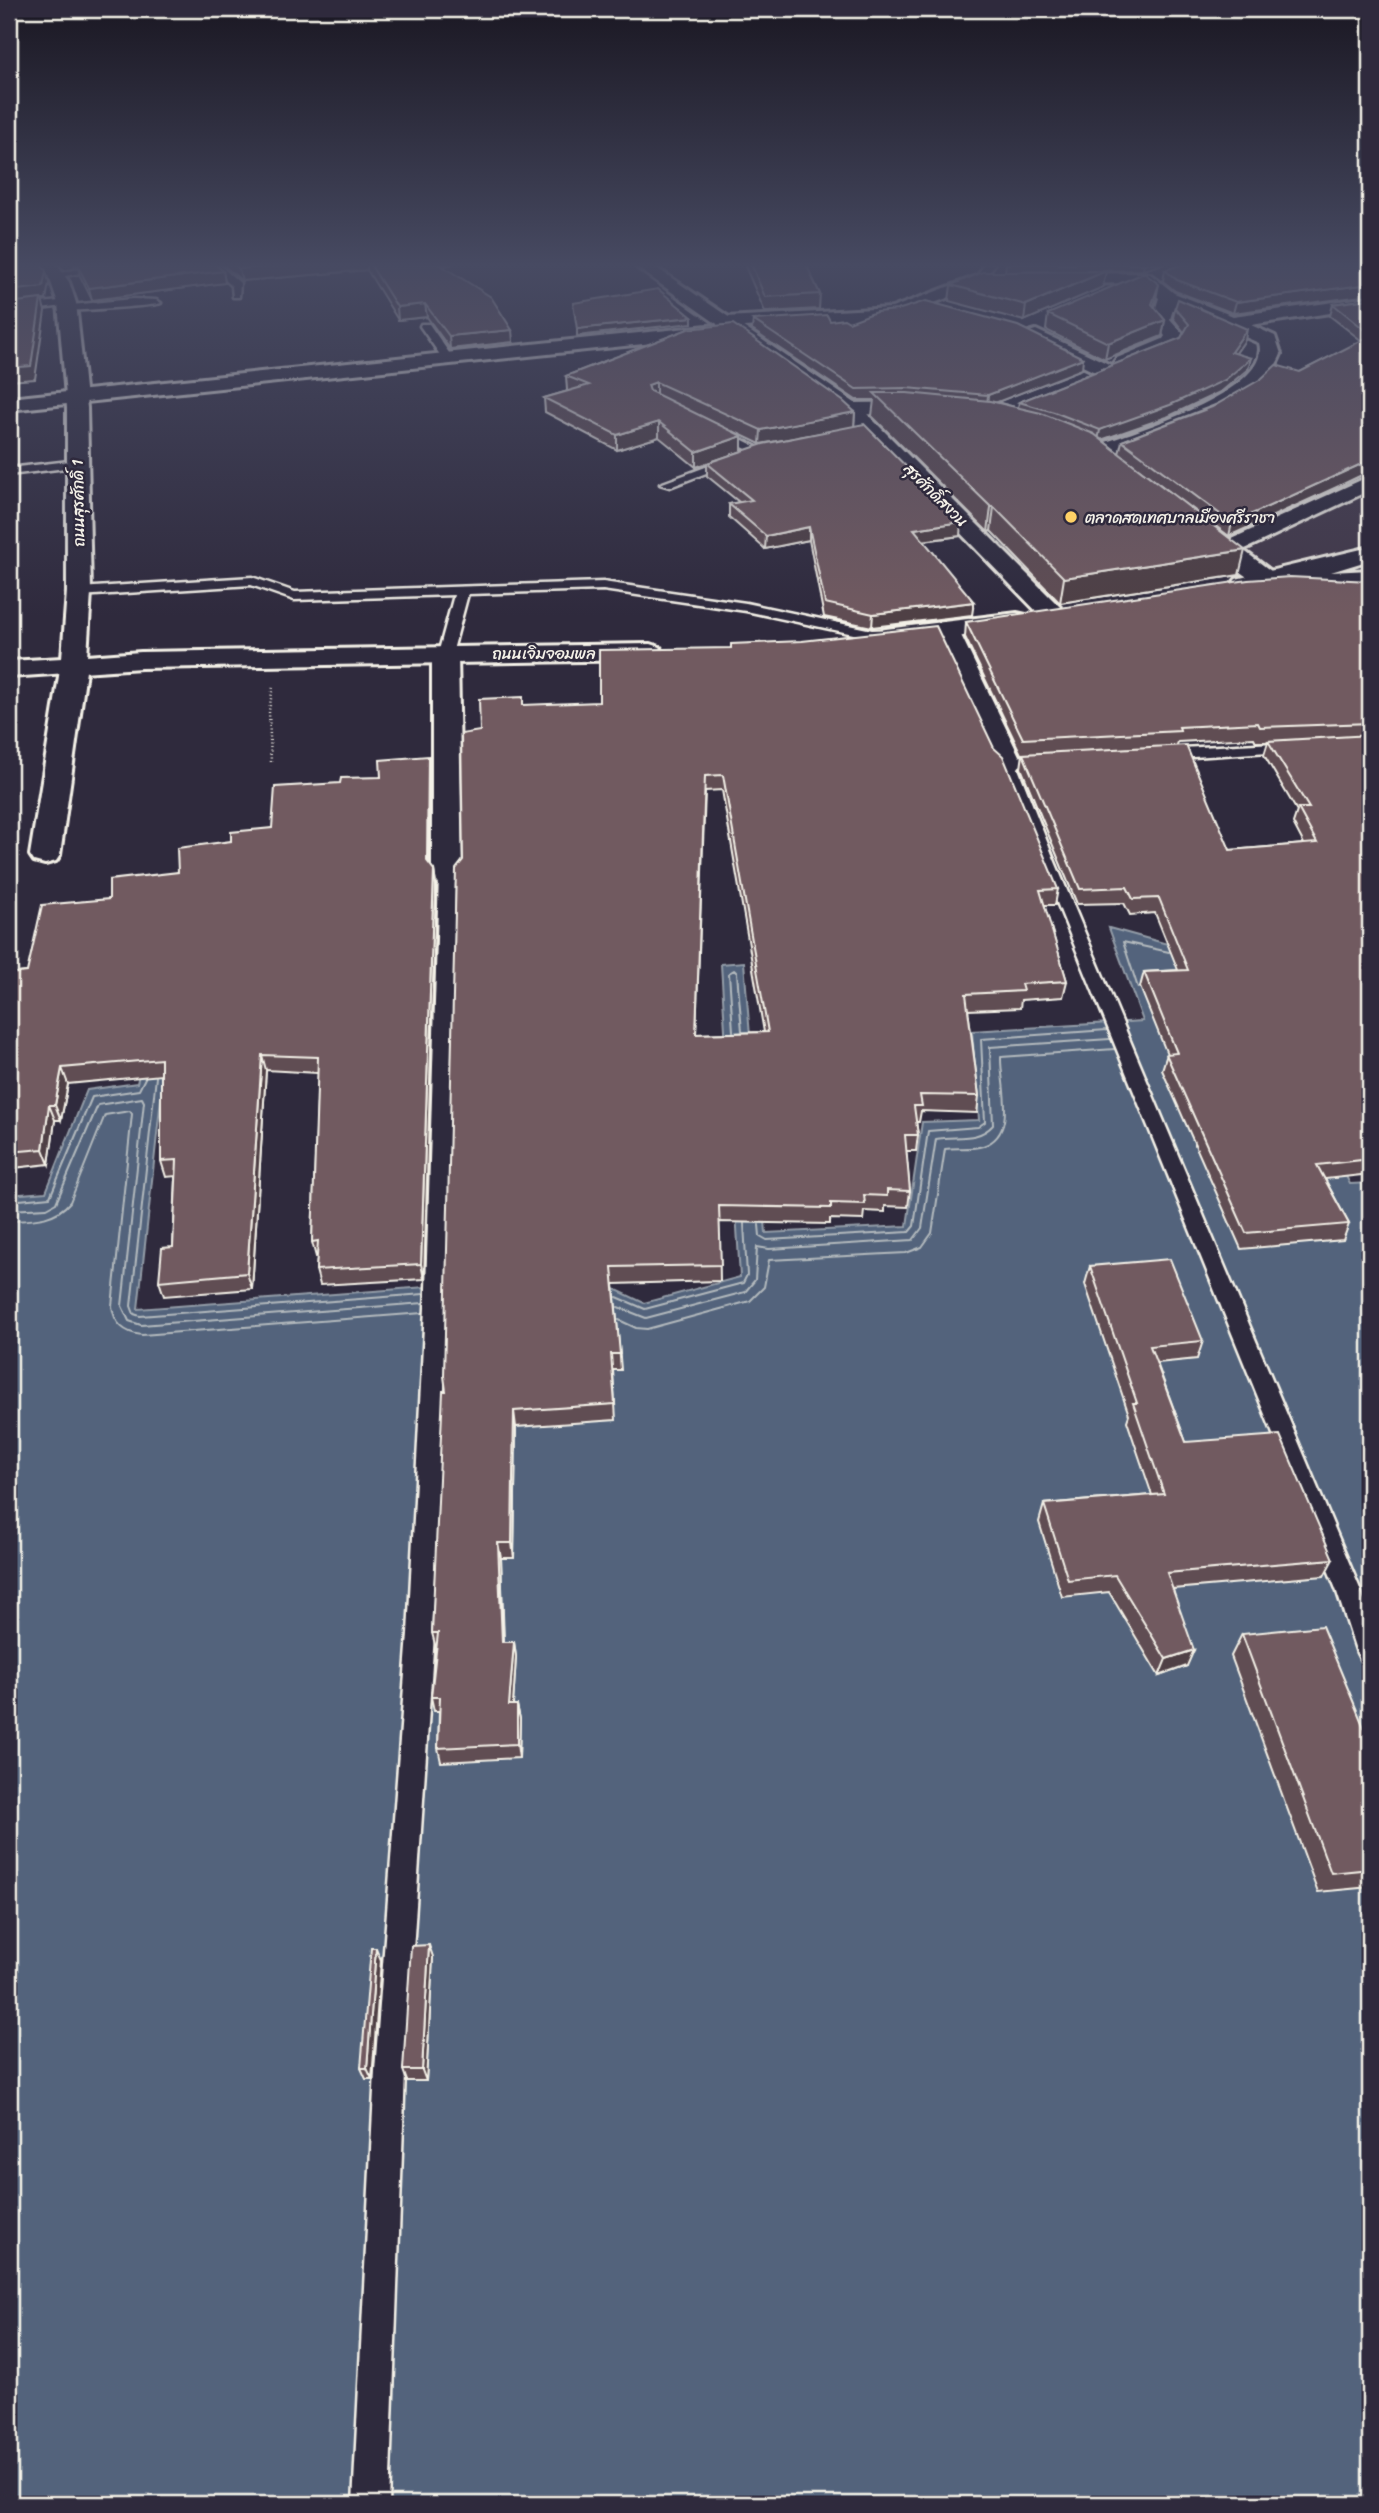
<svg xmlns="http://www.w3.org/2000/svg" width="1379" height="2513" viewBox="0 0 1379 2513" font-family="Sriracha,'Playpen Sans Thai',sans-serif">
  <rect width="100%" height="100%" fill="#2f2a3d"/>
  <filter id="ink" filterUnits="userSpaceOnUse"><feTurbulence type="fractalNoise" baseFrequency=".0143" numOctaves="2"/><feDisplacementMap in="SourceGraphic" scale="14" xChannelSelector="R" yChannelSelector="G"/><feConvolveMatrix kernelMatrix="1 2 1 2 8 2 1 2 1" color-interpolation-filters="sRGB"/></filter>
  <g filter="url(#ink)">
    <path fill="#433848" d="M1370,486V542L1274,571L1242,549Z"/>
    <path fill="#52647c" stroke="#939ca7" stroke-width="2" d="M1109,928L1237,963L1350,1184L1370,1183V2504H9V1195L46,1192L87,1090L137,1083L146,1046L164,1070L138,1309L585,1275L644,1303L740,1277L721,964L744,962L766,1233L907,1226L922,1122L979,1120L972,1031L1143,1021Z"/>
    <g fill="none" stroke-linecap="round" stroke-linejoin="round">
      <path stroke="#b3b9bd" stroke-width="2" d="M1138,988L1123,942L1169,952
        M733,1031L729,973L734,970L737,973L742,1031
        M156,1077L131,1306L134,1314L140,1316L424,1294
        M9,1201L50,1197L92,1097L139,1090L145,1078
        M9,1210L47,1208L56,1203L98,1105L142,1098L144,1102L122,1306L129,1321L141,1325L424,1303
        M9,1221C32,1220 54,1221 70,1202L105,1115L130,1111L132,1114L112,1306C114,1324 124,1333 142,1335L423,1313
        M759,1225L760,1236L767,1240L909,1232L914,1226L928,1131L978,1127L985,1122L981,1039L1107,1030
        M617,1297L645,1309L743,1283L747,1275L744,1224
        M618,1307L646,1318L745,1292L755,1280L757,1247L769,1249L913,1240L922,1228L936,1139C956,1135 978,1142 993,1125L990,1047L1110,1039
        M619,1320L636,1328L647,1329L750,1301L764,1287L769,1260L906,1253L922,1247L932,1233L945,1149C957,1147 971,1150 983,1146C1019,1134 1000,1084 1001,1057L1115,1049"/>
      <defs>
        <path id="lane" d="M102,264H122L56,278L51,275Z
          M208,264H218L240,283L239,297H233L232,286Z
          M985,264H995L982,282H976L974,280Z
          M133,299L156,300L161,303C156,306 82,310 68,311L65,310L64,306L9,313V307L67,300L70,301L71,305Z
          M421,324H429L454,360L453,362H445L420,326Z
          M713,429H721L765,451L755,453L713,433Z
          M730,458L740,460L670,487L660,484Z
          M78,460L82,462V466L9,475V468Z
          M252,577L295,592L603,582L746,603L872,630L899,629L906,633L899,637L872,638L746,611L603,590L468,594L452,654L445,658L438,654L454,595L294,600L251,585L79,596L72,592L79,588Z
          M1295,742L1300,744L1303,747L1300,750L1163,759L1155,754L1163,749Z
          M1029,756L1034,758L1037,761L1034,764L1017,766L1053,857L1360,1589L1370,1617V1664L1361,1661L1357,1653L1336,1589L1000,762L1008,757Z
          M447,871L455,876L448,1289L434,1634L405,2071L389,2504H353L375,2071L408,1634L426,1289L439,876Z"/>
        <path id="street" d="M1144,273L1150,274L1174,293L1233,316L1370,297V307L1251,325L1275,336L1281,354C1262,406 1149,445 1098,457L1091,455L1087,451L1091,447C1127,434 1273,392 1259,343L1174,306L1170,319L1184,335L1178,347L1124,368L1114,362L1117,358L1163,339L1165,336L1152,320L1159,298L1140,283L981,285L895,318L728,328L727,334L720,336L9,410V398L717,325L718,319L725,317L892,308L979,275Z
          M1036,330L1113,366L1116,370L1113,374H1099L1029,340L1027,336L1029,332Z
          M925,402L932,404L935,408L932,412L851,415L844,413L841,409L844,405L851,403Z
          M1370,476V490L1243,550L1275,574L1279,579L1275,584C1270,585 1265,587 1259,584C1246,578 1197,541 1190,530L1193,525C1208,521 1217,531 1229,540Z
          M946,623L955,626L959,631L1022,762L1018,768L1008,770L998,768L994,762L933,631L937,626Z
          M445,646L454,649L458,654L462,876L458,882L447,885L436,882L432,876V654L436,649Z
          M74,656L83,659L87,664L60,855L56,861L45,864L34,861L30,855L61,664L65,659Z"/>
        <path id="secondary" d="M40,264H56L69,282L76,303L87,408L91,592L87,656L141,652L651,644L660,647L664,652L660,657L651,660L141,668L9,677V661L62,658L67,592V408L58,303L51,282Z
          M632,264H651L858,405L1062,609L1065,614L1062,619L1053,621L1044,619L844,413Z
          M1370,547V560L1331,572L1370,570V584L1244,591L1236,589L1232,584L1236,579Z
          M1017,613L1026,615L1029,620L1026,625L946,639L886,645L877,642L873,637L877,632L886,629Z"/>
      </defs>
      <use href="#lane" stroke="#f4f1e8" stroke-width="5"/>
      <use href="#street" stroke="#f4f1e8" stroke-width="6"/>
      <use href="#secondary" stroke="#f4f1e8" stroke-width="6"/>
      <path stroke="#f4f1e8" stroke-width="2.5" stroke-dasharray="1 2.5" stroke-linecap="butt" d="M271,762L269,711L273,686"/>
      <use href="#lane" fill="#2f2a3d" fill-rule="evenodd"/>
      <use href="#street" fill="#2f2a3d" fill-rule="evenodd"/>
      <use href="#secondary" fill="#2f2a3d" fill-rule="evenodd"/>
    </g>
    <path fill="#614d53" stroke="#f4f1e8" stroke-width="2" fill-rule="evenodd" d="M74,264H215L223,271L225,283L92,300L80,276L78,267H75Z
      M222,264H453L443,266L513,342L450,349L427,317L398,320L367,270L242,281Z
      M744,264H806L820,294L819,309L765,312Z
      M1006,264H1164L1143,270L1048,272L1103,287L1024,321L949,301L951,285L1005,272Z
      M1370,264L1233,313L1175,291L1163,281L1165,270Z
      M1156,299L1154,306L1165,320L1162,336L1105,359L1046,330L1048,314Z
      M1370,299V471L1339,486L1229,536L1122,456L1239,575L1060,603L991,531L988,532L872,416L874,400H856L752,330L753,320L849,322L1082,369L997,402L1018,408L1019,402L1181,338L1184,332L1173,318L1175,308L1245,340L1236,353L1248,369L1222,391L1167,417L1102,440L1119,454L1122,441L1300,372L1362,341L1330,316L1333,304Z
      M688,329L855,412L854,426L960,536L924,541L972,615L872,627L824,617L809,540L765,549L729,517V504L739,502L707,476V463L780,441L760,444L735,432L742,451L696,467L659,437L617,450L545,412L544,398L568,391L567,390L566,376Z
      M1370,581V1174L1325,1179L1349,1224L1343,1240L1241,1249L1162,1070L1167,1054L1140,987L1144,972L1178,970L1155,913L1130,915L1124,903L1077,904L1021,768L1023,754H1021L965,637L966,622ZM1254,738L1256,742H1268L1264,755L1297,811L1293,823L1304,844L1230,850L1177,745L1178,742Z
      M523,705L1058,889L1055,905H1044L1067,981L1063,997L1021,1000L1020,1008L968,1010L979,1096L977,1113L921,1111L919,1122H916L918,1135L916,1151H906L910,1191L908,1207L885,1206V1212L864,1211L863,1220L830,1219V1224L719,1222L720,1281L614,1284L621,1370H613L616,1420L516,1427L514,1558H501L504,1642H514L516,1657L513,1705H517L520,1719L519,1758L441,1762L438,1748L439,1711H434L431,1697L436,1648L432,1633L480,731ZM722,790L764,1032L696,1034L705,791Z
      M429,771V864L434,870L436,885L424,1279L320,1285L316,1270L317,1257H316L312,1242L318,1073L266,1070L252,1289L164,1296L159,1281L173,1247L176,1176L166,1177L161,1161V1075L68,1084L61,1120H55L49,1164L14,1168L13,1178H9V974L27,972L109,899L178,872L231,841L272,828L381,777Z
      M1090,1266L1203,1341L1197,1359L1157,1363L1186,1442L1333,1559L1324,1576L1173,1589L1187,1666L1159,1676L1109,1592L1062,1597L1039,1522L1044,1504L1152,1495L1127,1421L1129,1415L1085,1284Z
      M1242,1634L1370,1742V1887L1318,1892L1231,1656Z
      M433,1957L426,2081H407L403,2070Z
      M381,1960L372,2079H366L361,2068Z"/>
    <path fill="#4f3f44" stroke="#f4f1e8" stroke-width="2" d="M293,264H367V270L242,281L239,269Z
      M429,264H453L429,269Z
      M1144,264H1164L1143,270Z
      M46,271L49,283L46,300H42L45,311L35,379L9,381V291Z
      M223,271L225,283L92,300L89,288Z
      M1106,271L1103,287L1024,321L1026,305Z
      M1159,284L1156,299L1150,319L1152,304Z
      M1370,284V295L1233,313L1236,302Z
      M425,304L427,317L398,320L397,307Z
      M692,317V323L577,336V329Z
      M1165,320L1162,336L1105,359L1108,343Z
      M1247,329L1245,340L1229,363L1231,352Z
      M512,330L513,342L450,349L449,336Z
      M1083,358L1082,369L987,406L988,395Z
      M1251,358L1248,369L1222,391L1167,417L1098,441L1100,430Z
      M656,382V396L649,399L648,385Z
      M855,412L854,427L760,444L761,430Z
      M659,422V437L617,450V435Z
      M742,436V451L696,467V452Z
      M1370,460V471L1339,486L1229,536L1232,523Z
      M991,507H994L991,531L988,532Z
      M961,522L960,536L913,542L914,529Z
      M809,527V540L765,549L766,536Z
      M1245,550L1239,575L1060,603L1064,578Z
      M974,602L972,615L872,627L873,614Z
      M428,756L429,771V876L427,861Z
      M434,870L436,885L424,1279L421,1264Z
      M262,1055L266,1070L252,1289L247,1273Z
      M62,1068L68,1084L61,1120L55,1105Z
      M49,1105L55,1120L49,1164L43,1149Z
      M9,1155L14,1168L13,1178L9,1169Z
      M514,1411L516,1427L514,1558L512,1543Z
      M498,1543L501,1558L504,1657L502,1642Z
      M514,1642L516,1657L512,1719L509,1705Z
      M1194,1650L1187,1666L1159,1676L1166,1659Z
      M517,1705L520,1719L519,1758L517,1744Z
      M429,1945L433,1957L426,2081L422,2070Z
      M376,1948L381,1960L372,2079L367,2068Z"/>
    <path fill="#715a61" stroke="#f4f1e8" stroke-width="2" fill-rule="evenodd" d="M9,264H41L46,271L43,287L9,291Z
      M77,264H215L223,271L89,288Z
      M234,264H293L239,269Z
      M370,264H439L491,297L512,330L449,336L425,304L397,307Z
      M751,264H806L820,294L765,297Z
      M1184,264H1370V284L1236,302L1177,280L1165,270Z
      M1106,271L1026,305L951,285L983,272Z
      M1144,273L1159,284L1152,304L1165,320L1108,343L1048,314Z
      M658,289L692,317L577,329L573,303Z
      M41,299L31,366L9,368V303Z
      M1178,299L1247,329L1231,352L1251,358L1225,380L1170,405L1100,430L1054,412L1019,402L1181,338L1189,324L1175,308Z
      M1370,299V334L1333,304Z
      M926,301L1018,326L1083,358L988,395L906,388L856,389L753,320L827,315L830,321L844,319L849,322L876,312L897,310Z
      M733,324L843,401L855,412L761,430L656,382L648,385L650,391L742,436L696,452L659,422L617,435L544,398L589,385L566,376L688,329Z
      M1370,336V460L1232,523L1122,441L1212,407L1261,379L1276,365L1300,372Z
      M874,393H907L990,401L1041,413L1094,434L1245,550L1064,578L994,507H991Z
      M864,424L961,522L914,529L974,602L873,614L825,603L809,527L766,536L729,504L752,500L707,463L763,444Z
      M1290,577L1370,581V723L1260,727L1258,723L1179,727L1180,731L1023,739L966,622L1248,580Z
      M936,626L994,748L1003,756L1058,889L1040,890L1067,981L1021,984L1023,991L966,994L979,1096L920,1095L922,1106H914L918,1135H905L910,1191L887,1190V1196L864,1195L865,1204L831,1203V1208L719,1206L721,1265L612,1267L620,1354H611L615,1404L514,1411L512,1543H498L502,1642H514L509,1705H517V1744L438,1748L440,1697H431L438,1633H432L443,1391H446L444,1376L456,869L463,860L461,734L480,731L479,699L523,697V705L599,702V650L731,648V644L802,641ZM723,775L768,1032L696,1034L705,776Z
      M1370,735V1159L1317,1165L1349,1224L1246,1233L1166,1054L1177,1053L1144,972L1188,970L1159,898L1133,899L1127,887L1080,889L1023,754L1186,745L1230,850L1317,843L1298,808H1309L1268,741Z
      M428,756L427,861L434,870L421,1264L316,1270L318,1241L312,1242L318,1057L262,1055L247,1273L159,1281L162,1248L173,1247L177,1160L161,1161V1059L62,1068L55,1105H49L43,1149L9,1152V974L27,972L42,905L109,899V880L178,872L177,848L231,841V832L272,828L275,787L340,783L341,778L381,777L380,760Z
      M1170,1259L1203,1341L1150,1346L1186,1442L1280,1435L1333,1559L1167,1573L1194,1650L1166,1659L1115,1575L1068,1580L1044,1504L1164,1494L1133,1403H1137L1090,1266Z
      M1322,1626L1370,1742V1869L1331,1873L1242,1634Z
      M429,1945L422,2070H403L411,1946Z
      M371,1948H376L367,2068H361Z"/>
  </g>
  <linearGradient id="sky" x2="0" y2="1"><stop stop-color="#1a1722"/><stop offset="0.43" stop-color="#474a62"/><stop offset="1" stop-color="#474a62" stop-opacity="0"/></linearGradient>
  <rect width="1379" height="616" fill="url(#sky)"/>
  <circle fill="#ffd166" stroke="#2f2a3d" stroke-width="2.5" cx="1071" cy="517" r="7"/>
  <g text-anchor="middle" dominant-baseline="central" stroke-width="5" stroke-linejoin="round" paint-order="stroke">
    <g font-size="16" fill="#f4f1e8" stroke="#2f2a3d">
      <text transform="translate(936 495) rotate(45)">สุรศักดิ์สงวน</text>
      <text transform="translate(78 503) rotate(-91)">ถนนสุรศักดิ์ 1</text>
      <text x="544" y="653">ถนนเจิมจอมพล</text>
    </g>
    <g font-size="16" fill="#f4f1e8" stroke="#2f2a3d" text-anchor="start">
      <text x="1085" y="517">ตลาดสดเทศบาลเมืองศรีราชา</text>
    </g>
  </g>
  <rect width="1379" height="2513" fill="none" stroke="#2f2a3d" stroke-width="35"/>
  <rect x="18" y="18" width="1344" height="2478" fill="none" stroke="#f4f1e8" stroke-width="2.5" filter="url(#ink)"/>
</svg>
